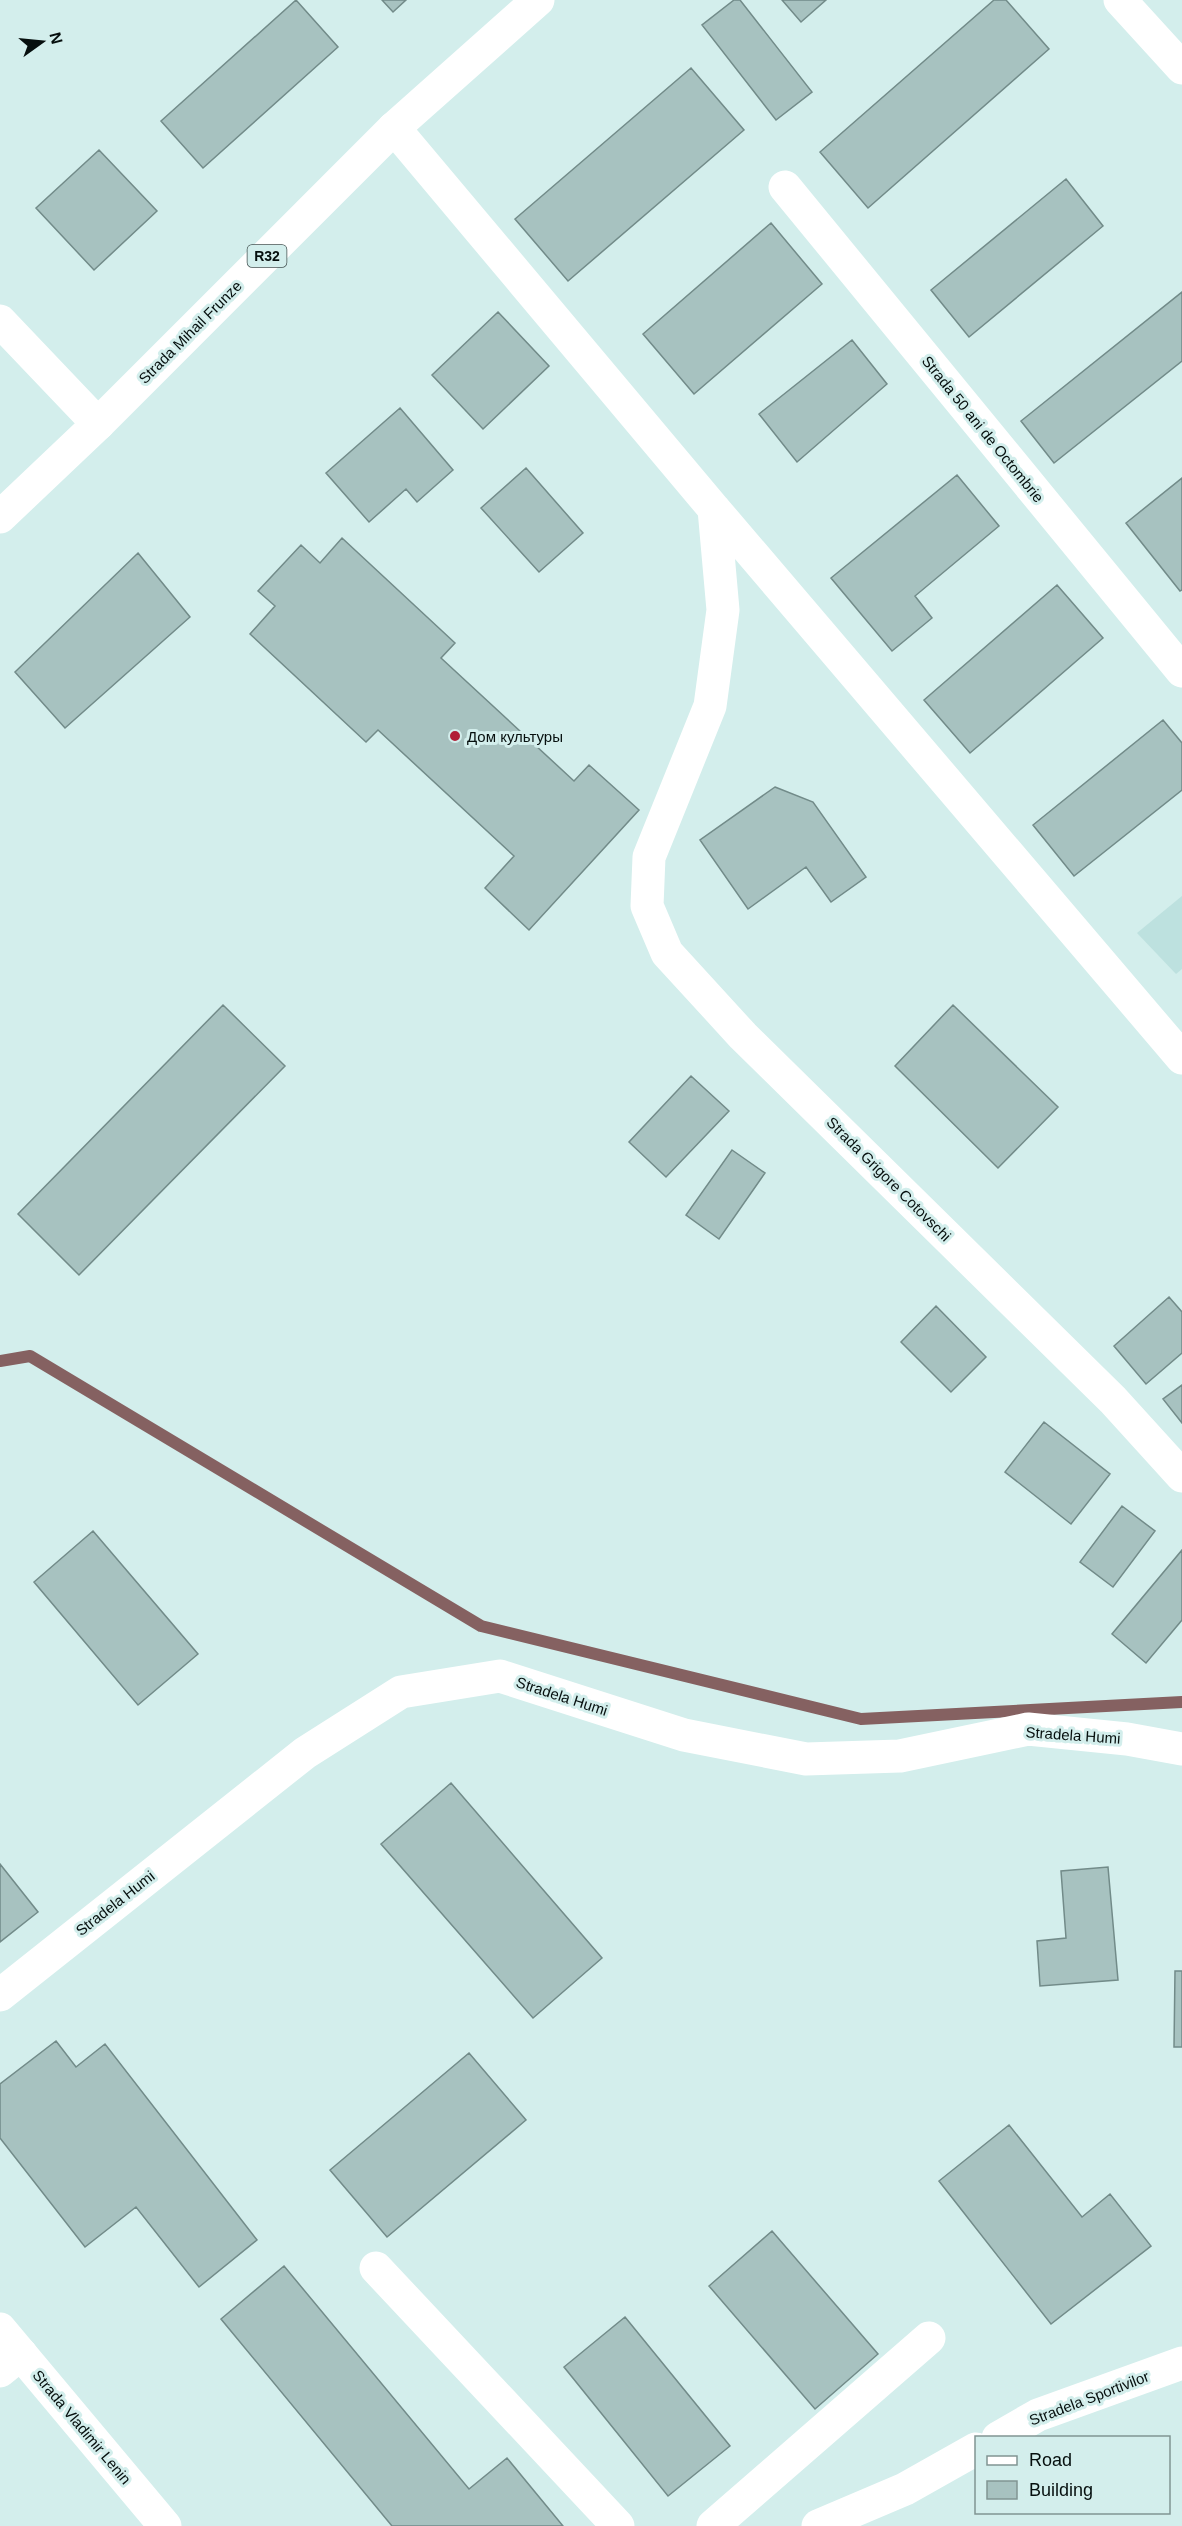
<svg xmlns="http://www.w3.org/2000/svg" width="1182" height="2526" viewBox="0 0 1182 2526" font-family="Helvetica,sans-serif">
  <rect width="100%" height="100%" fill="#d3eeec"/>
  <path fill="#bde1df" d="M1182,896V969L1176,974L1137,933Z"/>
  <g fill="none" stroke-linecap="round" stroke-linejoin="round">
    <path stroke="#856161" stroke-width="12" d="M0,1361L30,1356L481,1626L861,1719L1182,1702"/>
  </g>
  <path fill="#a7c2c0" stroke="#728b89" stroke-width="1.5" d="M296,0L338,47L203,168L161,121Z
    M382,0H406L393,12Z
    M734,0H740L812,92L776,120L702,25Z
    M782,0H826L801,22Z
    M994,0H1006L1049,49L868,208L820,152Z
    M691,68L744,130L568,281L515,219Z
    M99,150L157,211L94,270L36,208Z
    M1066,179L1103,226L969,337L931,290Z
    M771,223L822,284L694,394L643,334Z
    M1182,292V361L1054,463L1021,421Z
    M498,312L549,366L483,429L432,375Z
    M852,340L887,384L797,462L759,414Z
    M400,408L453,470L417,502L406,489L369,522L326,473Z
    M526,468L583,533L539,572L481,508Z
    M957,475L999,526L915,596L932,618L892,651L831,578Z
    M1182,478V590L1180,591L1126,523Z
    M342,538L455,643L441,658L574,781L589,765L639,810L529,930L485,888L514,856L378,730L366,742L250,634L275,606L258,591L301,545L320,563Z
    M138,553L190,617L65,728L15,672Z
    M1057,585L1103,638L970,753L924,700Z
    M1163,720L1182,743V790L1074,876L1033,825Z
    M775,787L813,802L866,877L831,902L806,867L748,909L700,840Z
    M223,1005L285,1066L79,1275L18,1214Z
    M953,1005L1058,1107L998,1168L895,1066Z
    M691,1076L729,1111L666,1177L629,1142Z
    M732,1150L765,1173L719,1239L686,1215Z
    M1169,1297L1182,1312V1353L1146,1384L1114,1346Z
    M936,1306L986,1357L951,1392L901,1342Z
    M1182,1385V1423L1163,1399Z
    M1044,1422L1110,1474L1071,1524L1005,1472Z
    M1122,1506L1155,1531L1113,1587L1080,1562Z
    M93,1531L198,1654L138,1705L34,1582Z
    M1182,1550V1620L1146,1663L1112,1634Z
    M451,1783L602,1958L533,2018L381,1844Z
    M0,1864L38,1912L0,1942Z
    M1108,1867L1118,1980L1040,1986L1037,1941L1066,1938L1061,1871Z
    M1175,1971H1182V2047H1174Z
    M56,2041L76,2067L105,2044L257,2240L199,2287L136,2207L85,2247L0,2138V2084Z
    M469,2053L526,2120L387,2237L330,2170Z
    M1009,2125L1082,2217L1110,2194L1151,2246L1051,2324L939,2181Z
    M772,2231L878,2354L815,2409L709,2286Z
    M284,2266L469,2489L507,2458L563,2526H392L221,2319Z
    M625,2317L730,2446L668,2496L564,2367Z"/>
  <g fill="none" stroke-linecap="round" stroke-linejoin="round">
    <path stroke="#fff" stroke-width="33" d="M1120,0L1182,68
      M394,128L714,509L1182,1058
      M785,187L1182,671
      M0,321L98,424
      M714,509L723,610L710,706L649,857L647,906L667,953L743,1036L1113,1400L1182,1476
      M0,1995L305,1753L401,1692L500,1676L684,1735L806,1759L900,1756L1028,1729L1127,1739L1182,1749
      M376,2268L618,2526
      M0,2371L21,2354
      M998,2438L1038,2415L1182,2363
      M713,2526L929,2338
      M818,2526L905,2489L976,2449"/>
    <path stroke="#fff" stroke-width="33" d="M0,517L98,424L394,128L538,0
      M0,2329L165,2526"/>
  </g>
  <circle fill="#b11e36" stroke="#d3eeec" stroke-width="2" cx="455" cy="736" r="6"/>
  <g text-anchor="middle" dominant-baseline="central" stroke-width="6" stroke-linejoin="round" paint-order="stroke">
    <rect fill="#d3eeec" stroke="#445251" stroke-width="1.5" x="247.5" y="245" width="39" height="22" rx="4.5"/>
    <g font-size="14" font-weight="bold" fill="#060f0e">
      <text x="267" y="256">R32</text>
    </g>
    <g font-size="15" fill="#060f0e" stroke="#d3eeec">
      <text transform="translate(190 332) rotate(-45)">Strada Mihail Frunze</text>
      <text transform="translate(983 429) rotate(51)">Strada 50 ani de Octombrie</text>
      <text transform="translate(889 1179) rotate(45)">Strada Grigore Cotovschi</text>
      <text transform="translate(562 1696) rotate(18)">Stradela Humi</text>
      <text transform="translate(1073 1735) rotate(4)">Stradela Humi</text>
      <text transform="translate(115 1903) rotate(-38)">Stradela Humi</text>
      <text transform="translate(1089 2398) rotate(-21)">Stradela Sportivilor</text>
      <text transform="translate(82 2427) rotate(50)">Strada Vladimir Lenin</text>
    </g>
    <g font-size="15" fill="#060f0e" stroke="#d3eeec" text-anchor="start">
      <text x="467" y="736">Дом культуры</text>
    </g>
  </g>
  <rect x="975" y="2436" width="195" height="78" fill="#d3eeec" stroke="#819593" stroke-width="1.5"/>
  <rect x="987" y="2456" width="30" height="9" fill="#ffffff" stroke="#819593" stroke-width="1.5"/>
  <text x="1029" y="2466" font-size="18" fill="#060f0e">Road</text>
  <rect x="987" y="2481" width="30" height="18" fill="#a7c2c0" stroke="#819593" stroke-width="1.5"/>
  <text x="1029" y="2496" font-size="18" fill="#060f0e">Building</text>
  <g transform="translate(42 42) rotate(75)" stroke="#d3eeec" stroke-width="4.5" paint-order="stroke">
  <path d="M0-4.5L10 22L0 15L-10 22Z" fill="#060f0e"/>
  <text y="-9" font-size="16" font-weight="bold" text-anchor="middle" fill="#060f0e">N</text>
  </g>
</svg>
